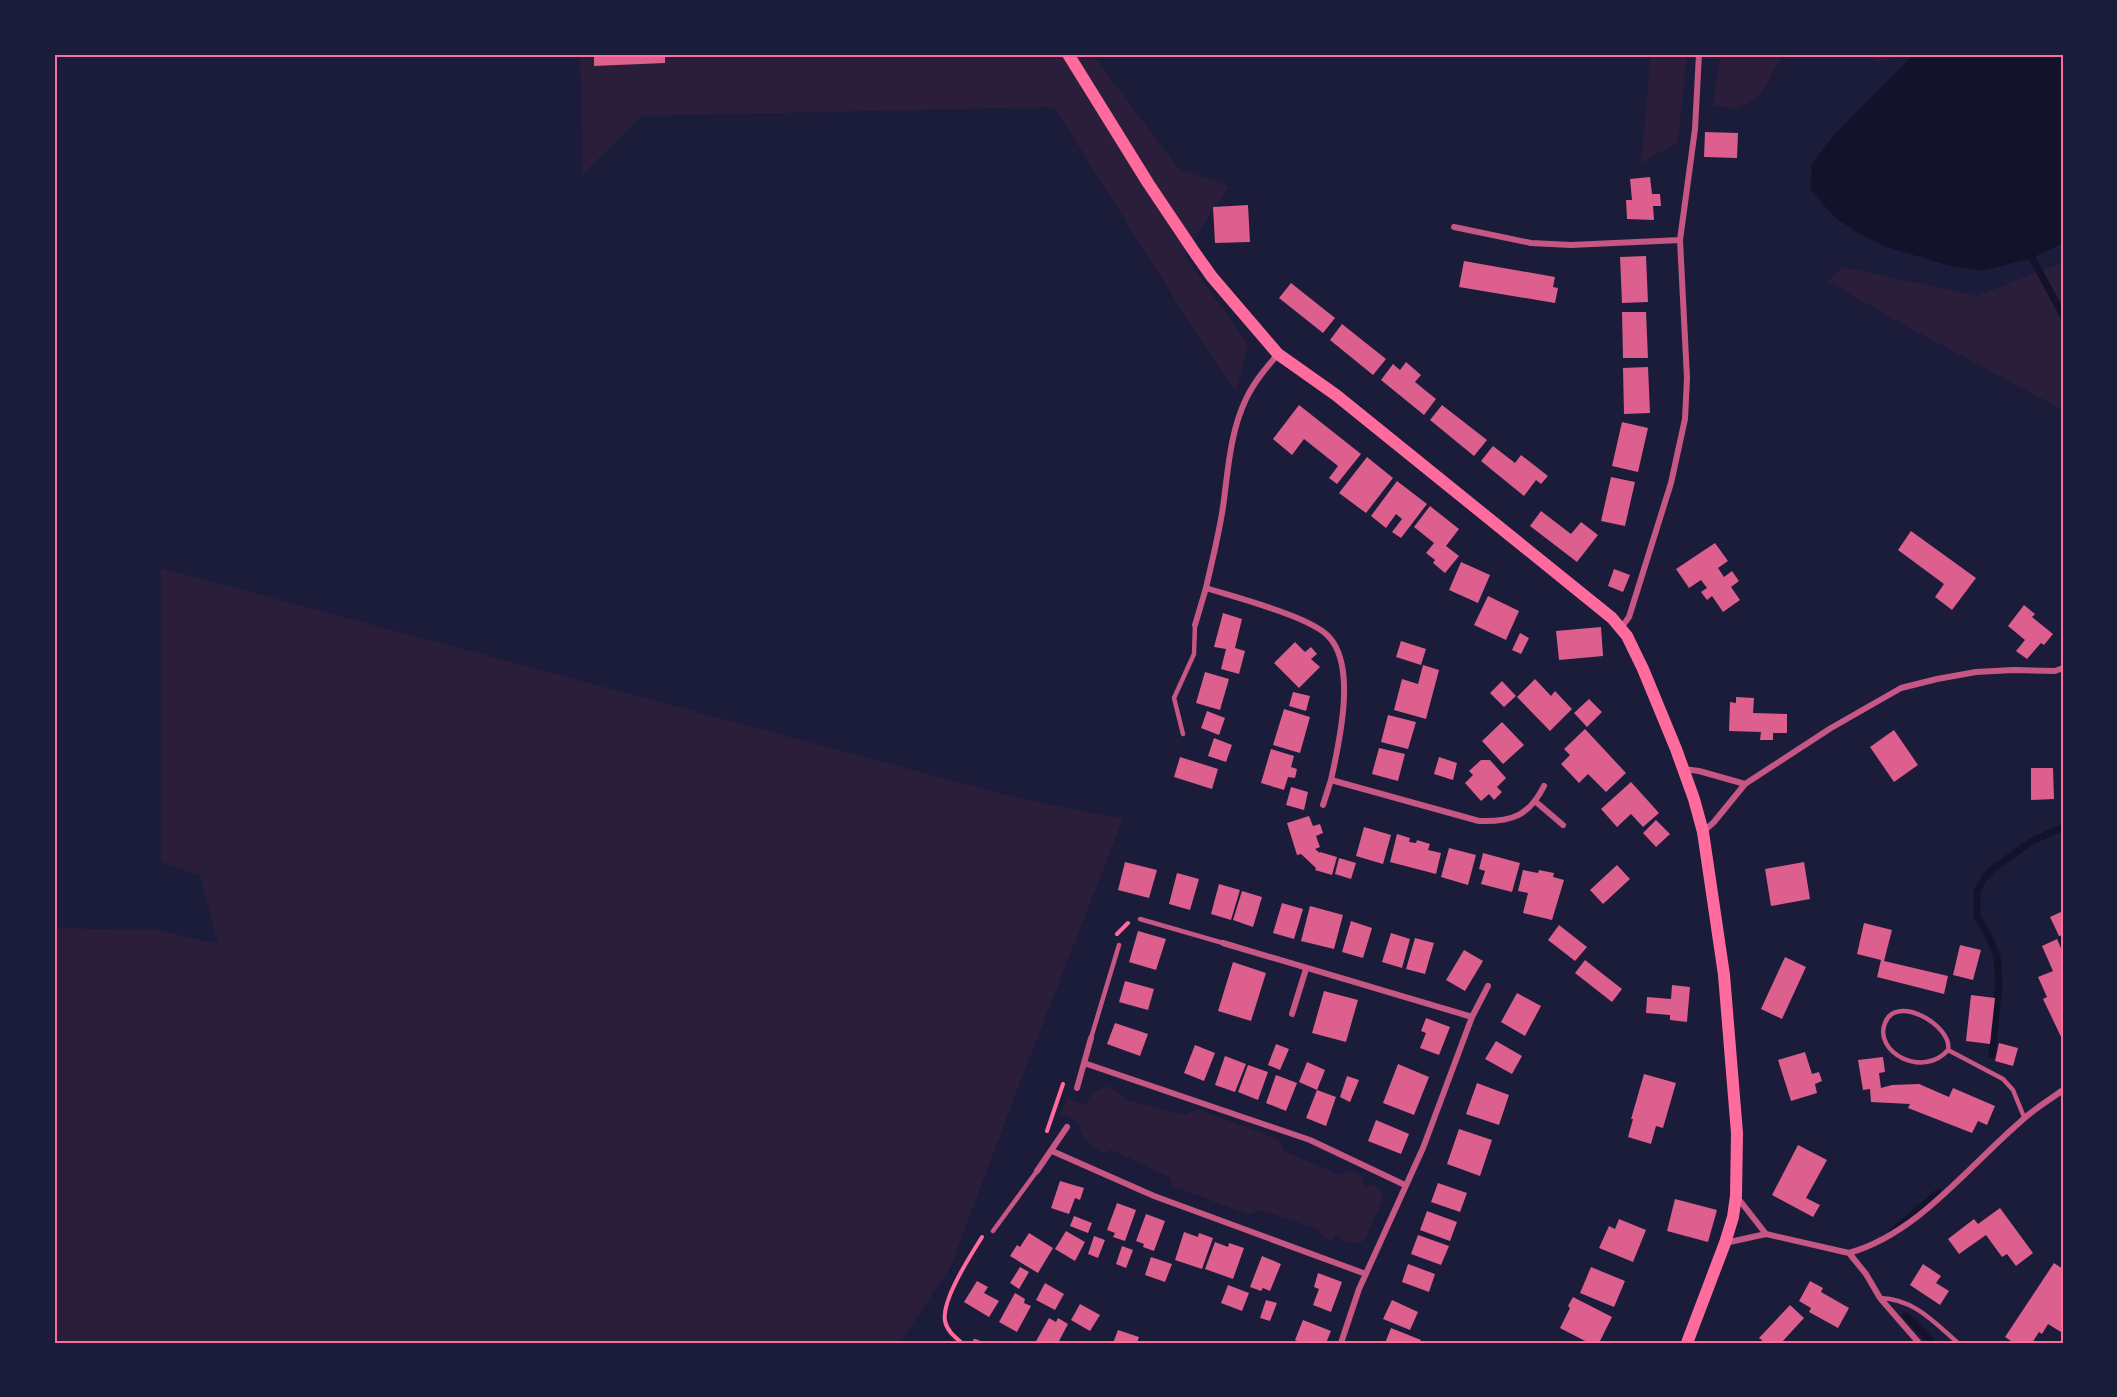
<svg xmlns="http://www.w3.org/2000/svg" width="2117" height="1397" viewBox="0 0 2117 1397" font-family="'Fira Sans',sans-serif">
  <rect width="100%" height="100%" fill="#1b1b3a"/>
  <path fill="#2a1e3b" d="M580,54H1092L1180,170L1229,186L1199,231L1185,256L1248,345L1236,391L1193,328L1054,107L642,116L583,174Z
    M1651,54H1687L1678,142L1641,163Z
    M1721,54H1783L1761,95L1736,109L1713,105Z
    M1871,54H1914L1913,56L1876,61Z
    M2063,262V410L1902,324L1828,281L1843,267L1977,296Z
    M161,568L1021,799L1123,819L1021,1080L951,1266L900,1343H54V928L158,930L218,944L200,876L161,862Z
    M1107,1086L1117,1091L1126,1100L1185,1115L1198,1109L1279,1140L1284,1151L1340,1175L1352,1171L1364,1177L1361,1183L1369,1187L1370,1184C1377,1188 1382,1190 1383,1199L1365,1240C1357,1245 1350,1243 1342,1241V1238L1334,1235L1332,1241L1324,1238L1317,1229L1260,1210L1249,1215L1173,1186L1169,1177L1112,1150L1105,1153C1091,1146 1080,1139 1079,1122L1061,1114L1067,1098L1085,1105L1093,1092Z"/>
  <path fill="#12122b" d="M1914,54H2063V243L2032,258L1981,271L1947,265L1887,247L1861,235L1834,217L1823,204L1811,189L1812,164L1832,137Z"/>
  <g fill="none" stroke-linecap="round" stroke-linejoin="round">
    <path stroke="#12122b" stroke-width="7" d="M2032,258L2063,315
      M1992,1055L1999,983L1997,956L1990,939L1977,916V892L1984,878L1994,868L2032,841L2063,827
      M1892,1232L1938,1193
      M1906,1316L1933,1343"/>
  </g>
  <path fill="#dd5f8e" d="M594,54H665V63L594,66Z
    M1705,132L1738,133L1737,158L1704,157Z
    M1650,177L1652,194H1660L1661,206H1653L1654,220L1627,219L1626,200H1632L1630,179Z
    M1248,205L1250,242L1215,243L1213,207Z
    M1646,256L1648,302L1622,303L1620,257Z
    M1464,261L1555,277L1553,287L1558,288L1555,303L1459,287Z
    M1291,283L1335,318L1323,333L1279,298Z
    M1622,312H1646L1648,358H1623Z
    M1342,324L1386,359L1373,375L1330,340Z
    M1406,362L1421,375L1415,382L1436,399L1424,415L1381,380L1393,364L1400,370Z
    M1648,367L1650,413L1624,414L1623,368Z
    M1299,405L1361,454L1337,484L1329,478L1338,466L1304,439L1292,455L1273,439Z
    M1442,405L1487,440L1474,456L1430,420Z
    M1622,422L1648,428L1638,472L1612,466Z
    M1493,446L1515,463L1521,455L1548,476L1541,484L1536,480L1524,496L1481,461Z
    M1367,457L1393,478L1366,513L1339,493Z
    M1611,477L1635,482L1625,526L1601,521Z
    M1397,481L1427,504L1401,538L1392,532L1402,519L1396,514L1386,528L1371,516Z
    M1430,506L1459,529L1446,546L1459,556L1445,573L1433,563L1435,560L1426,553L1434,543L1414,527Z
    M1541,511L1571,534L1581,522L1598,535L1577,562L1530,526Z
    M1911,531L1976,578L1952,610L1935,597L1944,584L1898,550Z
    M1715,543L1728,561L1718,568L1724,577L1732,571L1739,581L1731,587L1740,600L1723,612L1712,596L1707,600L1701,592L1707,588L1701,580L1689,588L1676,569Z
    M1461,562L1490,575L1478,603L1449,590Z
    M1614,569L1630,575L1623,592L1608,586Z
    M1488,596L1519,611L1506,640L1474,625Z
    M2024,605L2035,614L2032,617L2053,634L2044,645L2041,643L2027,659L2016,651L2025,640L2008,626Z
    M1223,613L1242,619L1235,648L1245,651L1239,674L1221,669L1226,649L1214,647Z
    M1601,627L1603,656L1559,660L1556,631Z
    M1520,633L1529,638L1521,654L1512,650Z
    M1401,641L1426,649L1421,665L1396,657Z
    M1295,642L1305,652L1311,647L1317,654L1311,659L1320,667L1299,688L1274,663Z
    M1423,665L1439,670L1426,719L1394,710L1402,679L1418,684Z
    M1205,672L1229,679L1220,710L1196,703Z
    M1535,679L1551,696L1555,691L1572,709L1550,731L1517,697Z
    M1502,681L1516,696L1504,707L1490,693Z
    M1293,692L1310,696L1306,711L1289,706Z
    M1736,697L1754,698L1753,713L1787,714V733H1773V740H1760L1761,732L1729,731L1730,702L1736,703Z
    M1589,699L1602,712L1587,727L1574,713Z
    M1284,709L1310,717L1300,753L1273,745Z
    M1207,711L1225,718L1219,735L1201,728Z
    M1388,715L1416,722L1408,749L1381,742Z
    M1502,722L1524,745L1503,764L1482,741Z
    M1585,729L1626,773L1606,792L1588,774L1579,783L1561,764L1570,755L1564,749Z
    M1894,730L1918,765L1894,782L1870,747Z
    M1214,738L1232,745L1226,762L1208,756Z
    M1379,748L1405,754L1398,781L1372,774Z
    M1271,749L1294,756L1291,767L1297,769L1295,778L1288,777L1284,790L1261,783Z
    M1180,757L1218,769L1212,789L1174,777Z
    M1439,757L1457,763L1453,780L1434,774Z
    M1481,760H1490L1506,778L1497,787L1502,792L1494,800L1489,794L1481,801L1465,783L1473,775L1469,771Z
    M2031,768H2053L2054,799L2031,800Z
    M1631,782L1659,813L1643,827L1631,814L1617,827L1601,809Z
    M1291,787L1308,792L1304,810L1286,805Z
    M1309,816L1313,826L1320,824L1323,833L1316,836L1320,847L1315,849L1320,853V852L1337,857L1332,875L1315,870L1316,868L1301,854L1297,855L1287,823Z
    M1656,820L1670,834L1656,847L1643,833Z
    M1364,827L1391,835L1383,864L1356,856Z
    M1397,834L1410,838L1409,842L1416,843L1417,840L1430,844L1428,850L1441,853L1436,874L1390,862Z
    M1449,848L1476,855L1468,885L1441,877Z
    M1483,853L1520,863L1512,892L1481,884L1485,871L1479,869Z
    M1339,858L1356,863L1351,879L1335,874Z
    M1125,862L1157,870L1149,898L1118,890Z
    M1804,862L1810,899L1771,906L1765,869Z
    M1617,865L1630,879L1603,904L1590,890Z
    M1523,870L1538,873L1539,870L1554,873L1553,877L1564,880L1552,920L1523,913L1528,893L1518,891Z
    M1177,873L1199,879L1190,910L1169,904Z
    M1219,884L1240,890L1231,920L1211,914Z
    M1242,891L1262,897L1253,927L1233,920Z
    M1282,903L1303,909L1294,939L1273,933Z
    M1310,906L1343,915L1334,949L1301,941Z
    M2063,911V935L2059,936L2050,917Z
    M1351,921L1372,928L1363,958L1342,952Z
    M1864,923L1892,930L1884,961L1948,976L1944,994L1877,977L1881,960L1857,954Z
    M1559,925L1587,947L1575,961L1548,940Z
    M1138,931L1166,939L1156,970L1129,962Z
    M1391,933L1410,939L1402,968L1382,962Z
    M1415,938L1434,943L1425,974L1406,969Z
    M2057,939L2063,953V981L2061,982L2063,985V1041L2043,999L2047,997L2038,977L2053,971L2042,946Z
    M1960,945L1981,950L1973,980L1953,975Z
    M1464,950L1483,961L1465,991L1446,980Z
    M1785,957L1806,967L1782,1019L1761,1009Z
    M1585,960L1622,989L1612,1002L1575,973Z
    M1233,962L1266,973L1251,1021L1218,1011Z
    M1125,981L1154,989L1148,1010L1119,1002Z
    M1672,985L1690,987L1687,1022L1670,1020V1015L1646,1013L1647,997L1671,999Z
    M1324,991L1358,1000L1346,1042L1312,1033Z
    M1517,993L1541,1006L1525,1036L1501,1022Z
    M1971,995L1995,998L1990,1044L1966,1041Z
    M1426,1018L1450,1027L1439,1055L1420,1048L1426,1033L1421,1031Z
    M1115,1023L1148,1034L1140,1056L1107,1044Z
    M1496,1041L1522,1056L1512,1074L1485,1059Z
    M1999,1043L2018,1048L2013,1066L1995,1061Z
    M1276,1044L1289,1049L1280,1070L1268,1065Z
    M1195,1045L1215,1053L1204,1081L1184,1073Z
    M1805,1052L1812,1074L1819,1072L1822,1081L1815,1084L1817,1093L1791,1101L1778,1060Z
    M1225,1056L1246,1064L1235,1092L1215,1085Z
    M1883,1057L1885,1072L1879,1073L1881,1088L1892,1085L1919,1084L1949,1097L1953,1088L1995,1106L1987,1125L1978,1121L1972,1133L1908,1108L1910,1104L1871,1102L1870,1089L1863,1090L1858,1060Z
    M1307,1062L1325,1070L1317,1090L1299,1082Z
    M1398,1064L1429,1077L1414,1115L1383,1103Z
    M1248,1065L1268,1072L1258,1100L1238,1092Z
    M1644,1074L1676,1083L1663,1128L1656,1126L1651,1144L1628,1137L1633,1119H1631Z
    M1276,1075L1297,1083L1286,1111L1266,1103Z
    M1347,1076L1359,1080L1350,1102L1340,1097Z
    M1477,1083L1509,1095L1499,1125L1466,1114Z
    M1317,1090L1336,1097L1326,1126L1306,1118Z
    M1376,1120L1409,1134L1401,1154L1368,1141Z
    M1459,1129L1492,1140L1480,1176L1447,1164Z
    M1798,1145L1827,1160L1806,1198L1820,1205L1813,1217L1772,1195Z
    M1060,1181L1084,1188L1080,1200L1075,1198L1069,1214L1051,1208Z
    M1438,1183L1467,1193L1460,1212L1431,1202Z
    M1675,1199L1717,1210L1708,1242L1667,1231Z
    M1117,1203L1136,1210L1125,1241L1113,1237L1115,1233L1107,1230Z
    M2000,1208L2033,1253L2016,1266L2007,1254L2002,1257L1986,1235L1959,1254L1948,1239L1974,1219L1978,1224Z
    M1427,1211L1457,1222L1450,1241L1420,1230Z
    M1146,1214L1165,1221L1154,1251L1143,1247L1144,1244L1136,1241Z
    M1074,1216L1092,1223L1088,1233L1070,1226Z
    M1619,1219L1646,1230L1633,1262L1599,1248L1609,1226L1615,1229Z
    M1066,1231L1085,1242L1075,1261L1055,1249Z
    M1184,1232L1198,1237L1199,1233L1213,1238L1202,1269L1175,1260Z
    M1029,1233L1053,1248L1038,1273L1010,1256L1017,1245L1020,1247Z
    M1418,1235L1449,1246L1441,1265L1411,1254Z
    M1094,1236L1105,1240L1098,1258L1088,1254Z
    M1215,1242L1228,1247L1229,1243L1244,1248L1233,1279L1205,1269Z
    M1122,1246L1133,1250L1126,1268L1116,1264Z
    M1262,1256L1281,1264L1270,1291L1263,1288L1261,1291L1250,1287Z
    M1151,1257L1172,1264L1165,1282L1145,1275Z
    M2054,1263L2063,1269V1329L2061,1332L2048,1324L2042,1334L2039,1332L2032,1343H2014L2005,1337Z
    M1408,1264L1435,1274L1429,1292L1402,1282Z
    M1923,1264L1941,1276L1936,1283L1949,1291L1940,1305L1910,1285Z
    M1020,1267L1029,1272L1019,1289L1010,1283Z
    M1591,1267L1625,1281L1614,1307L1580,1293Z
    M1318,1273L1342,1282L1331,1312L1313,1305L1319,1289L1314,1287Z
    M977,1281L988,1287L984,1293L999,1301L989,1317L964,1302Z
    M1810,1281L1823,1288L1821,1292L1849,1308L1838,1328L1809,1312L1811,1308L1799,1301Z
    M1045,1283L1064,1294L1055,1310L1036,1300Z
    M1228,1285L1249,1293L1242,1311L1221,1303Z
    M1015,1293L1025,1299L1024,1303L1031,1306L1017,1332L999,1322Z
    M1573,1297L1612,1317L1599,1343H1589L1560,1328L1570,1308L1568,1306Z
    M1266,1300L1277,1303L1270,1321L1260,1318Z
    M1392,1300L1418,1312L1410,1330L1383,1319Z
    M1080,1304L1100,1315L1090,1331L1071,1320Z
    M1790,1305L1804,1318L1781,1343H1765L1759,1338Z
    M1049,1318L1056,1322L1058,1318L1068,1324L1058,1343H1035Z
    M1303,1320L1331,1331L1326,1343H1301L1295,1340Z
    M1391,1328L1421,1340L1419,1343H1385Z
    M1118,1330L1139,1337L1137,1343H1113Z"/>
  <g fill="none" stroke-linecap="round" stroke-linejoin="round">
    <path stroke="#ff6b9d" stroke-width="4" d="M1117,934L1128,923
      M1047,1131L1063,1084
      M962,1343C955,1337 947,1331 945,1321C941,1300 971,1255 982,1237"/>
    <path stroke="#c65784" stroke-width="4.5" d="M1183,734L1174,698L1194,654L1195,625
      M1140,919L1223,943
      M1091,1038L1119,945
      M1948,1050C1953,1026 1896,993 1885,1023C1873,1052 1923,1079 1948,1050L2003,1079L2013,1090L2024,1117
      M993,1231L1037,1171
      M1880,1298C1914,1299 1934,1322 1958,1343
      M975,1341L980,1343"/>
    <path stroke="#c65784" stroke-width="6" d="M1454,227L1531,243L1571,245L1680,240
      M1278,354C1266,368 1254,382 1246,399C1230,432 1228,471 1223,507C1219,534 1212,561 1206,588C1234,597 1312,617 1329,637C1357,667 1339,743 1331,780L1479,821C1512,822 1529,816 1544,786
      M1195,625L1206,588
      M1621,628L1629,617L1671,483L1685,419L1687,378L1680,240L1695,129L1699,54
      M1684,769L1699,771L1745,784L1831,728L1901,688L1937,679L1976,672L2013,670L2055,671L2063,668
      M1536,802L1563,825
      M1323,805L1331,780
      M1703,832L1714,822L1745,784
      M1223,943L1472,1017
      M1292,1014L1306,969
      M1084,1063L1310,1140L1405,1185
      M1077,1088L1091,1038
      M1052,1151L1154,1196L1366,1274
      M1037,1171L1067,1127
      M1737,1197L1766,1234
      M1725,1243L1766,1234L1849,1253L1866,1274L1880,1298L1919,1343
      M1849,1253C1917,1234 1967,1168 2019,1123C2032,1110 2048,1101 2063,1090
      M1341,1343L1359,1289L1423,1148L1472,1017L1488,986"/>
    <path stroke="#ff6b9d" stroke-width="12" d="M1068,54L1148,183L1195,253L1212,277L1278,354L1336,395L1612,618L1627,636L1643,669L1676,749L1694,799L1703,832L1724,975L1737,1133L1736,1196L1733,1217L1725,1243L1687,1343"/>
  </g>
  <rect width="2117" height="1397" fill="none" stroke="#1b1b3a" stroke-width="111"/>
  <rect x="56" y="56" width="2006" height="1286" fill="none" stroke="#ff6b9d" stroke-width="2"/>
</svg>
